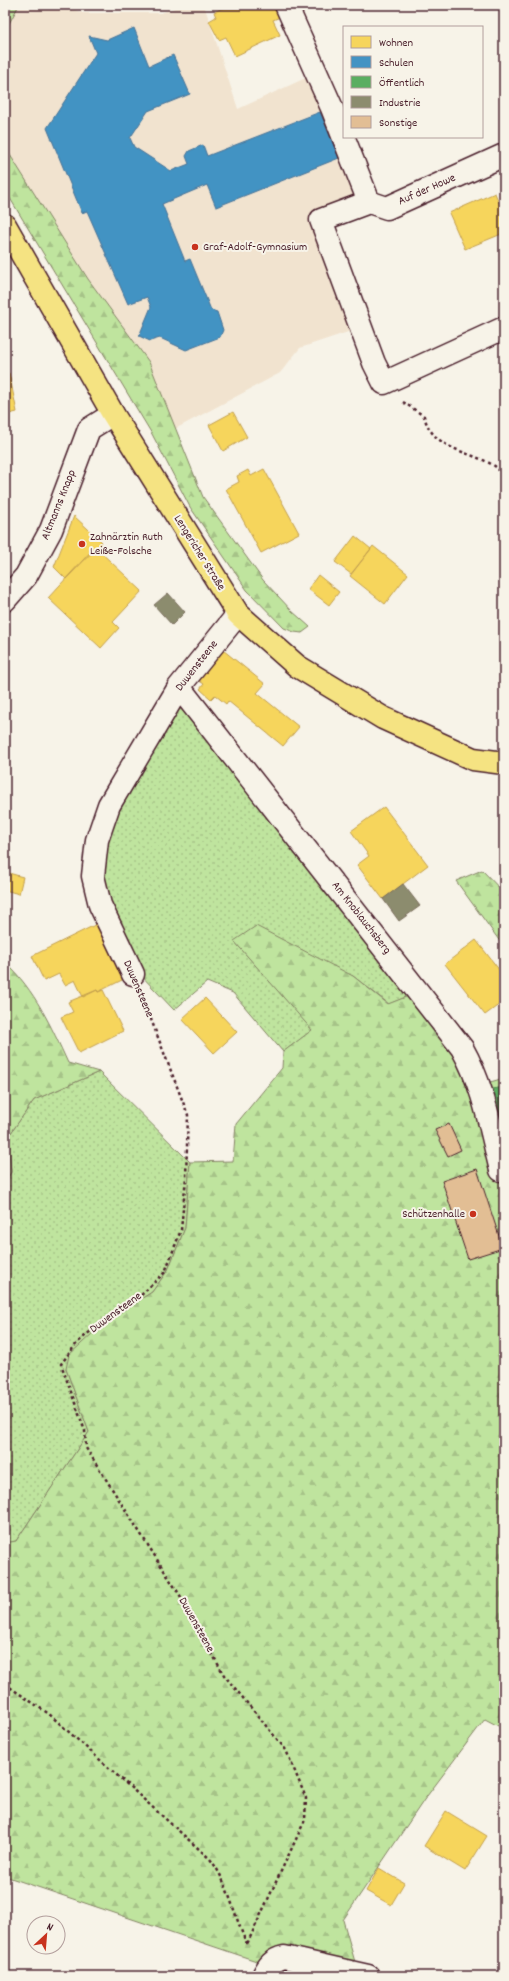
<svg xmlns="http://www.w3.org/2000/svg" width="509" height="1981" viewBox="0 0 509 1981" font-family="Dekko,sans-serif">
  <defs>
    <pattern id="green-dots" width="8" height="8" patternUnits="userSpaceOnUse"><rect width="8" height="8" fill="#bfe49e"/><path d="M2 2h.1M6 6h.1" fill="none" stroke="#a6c388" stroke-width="1.8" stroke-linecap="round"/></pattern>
    <pattern id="forest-firs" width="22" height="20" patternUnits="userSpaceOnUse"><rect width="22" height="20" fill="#bfe49e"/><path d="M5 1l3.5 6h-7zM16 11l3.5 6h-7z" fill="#a6c388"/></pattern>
  </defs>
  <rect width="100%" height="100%" fill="#f7f3e8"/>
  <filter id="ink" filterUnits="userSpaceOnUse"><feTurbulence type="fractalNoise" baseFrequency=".025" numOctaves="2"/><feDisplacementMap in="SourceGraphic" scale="8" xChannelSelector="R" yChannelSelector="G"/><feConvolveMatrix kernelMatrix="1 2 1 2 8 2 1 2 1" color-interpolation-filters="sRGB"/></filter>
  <g filter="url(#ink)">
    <path fill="#f1e3cf" d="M19,5H61L83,13H161L183,5H204L238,109L310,76L357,190L353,201L309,215L357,336L348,332L300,348L280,373L175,429L149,362L88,279L5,147V31Z"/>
    <path fill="url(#green-dots)" stroke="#848264" d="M180,695L411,995L389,1004L353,976L235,942L313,1030L283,1052L233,993L207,982L174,1010L136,970L98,877L119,793Z
      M99,1072L190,1162L185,1228L168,1270L152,1292L106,1321L66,1369L89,1432L16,1541L5,1543V1183L11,1172L8,1137L34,1100Z"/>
    <path fill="url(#forest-firs)" stroke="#848264" d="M5,5H19L5,31Z
      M5,147L88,279L149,362L203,497L263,580L292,611L310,627L302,633L294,632L284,628L247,590L190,507L152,434L5,190Z
      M482,870L504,893V947L456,881Z
      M256,926L353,976L388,1004L411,995L480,1085L504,1078V1729L485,1719L424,1800L343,1920L359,1976H310L286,1971L5,1876V1543L16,1541L89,1432L66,1369L69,1355L106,1321L152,1292L168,1270L185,1228L190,1162L233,1161L236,1124L282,1068L283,1052L312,1030L234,941Z
      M5,962C35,990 51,1026 68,1063L99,1072L34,1100L8,1137L11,1172L5,1183Z"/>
    <path fill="#f6d55c" stroke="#c29e4d" d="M229,5H275L280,17L273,20L280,35L235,56L226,37L219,40L209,21L216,17L214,12Z
      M495,193L504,215V233L465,249L449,213Z
      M9,373L17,412L5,415V374Z
      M233,412L247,437L223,451L209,425Z
      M264,469L299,533L261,553L226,489L239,482L237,476L248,470L251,476Z
      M74,516L102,542L66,579L54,567Z
      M355,536L371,549L351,574L335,562Z
      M373,546L408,574L385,604L350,576Z
      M95,547L142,591L113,622L119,628L101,648L48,598Z
      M318,575L339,592L329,605L308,589Z
      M223,650L265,684L257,693L299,727L283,746L228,701L226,704L215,695L211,699L200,689L204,684L198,680Z
      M384,807L428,865L383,899L357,865L369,856L351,831Z
      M5,872L23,877L19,894L5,890Z
      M97,924L124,979L98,992L97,990L83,997L75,980L65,985L59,974L44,981L32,956Z
      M476,940L504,976V1001L485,1015L445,964Z
      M97,990L98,992L103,990L123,1031L79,1053L61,1017L73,1012L68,1002Z
      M205,998L237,1032L214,1053L182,1019Z
      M446,1811L487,1836L465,1871L424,1846Z
      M379,1868L404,1883L391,1905L366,1891Z
      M504,1881V1895L498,1891Z"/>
    <path fill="#4393c3" stroke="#457095" d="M134,28L149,66L173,55L190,94L148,111L130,138L134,147L171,171L189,164L186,156L189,151L203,145L207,156L320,112L339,158L216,207L207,185L162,204L185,261L190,259L211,310L217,312L223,330L220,337L186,350L160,338L150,341L139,336L151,307L147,297L128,304L87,211L82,213L47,128L96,53L89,36L107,40Z"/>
    <path fill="#5aae61" stroke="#558351" d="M504,1087V1116L492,1118L487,1090Z"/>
    <path fill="#8c8c6e" stroke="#786b5a" d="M168,593L185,612L172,625L154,605Z
      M403,884L420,906L399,921L383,899Z"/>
    <path fill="#e2be94" stroke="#4a1f2b" d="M449,1124L461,1150L448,1156L435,1130Z
      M477,1169L503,1248L468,1259L442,1181Z"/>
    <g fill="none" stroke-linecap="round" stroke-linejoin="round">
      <defs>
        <path id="minor" d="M286,5L332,108L369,202L387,208L504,155
          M369,202L321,220L374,363L384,383L504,328
          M5,600L26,576L51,530L89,429L113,414
          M179,687L462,1048C484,1087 490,1127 501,1170
          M133,974L100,905L93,876L97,840L109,805L179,687L238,614
          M263,1976C268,1966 273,1959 284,1957L368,1976"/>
        <path id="major" d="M5,225L113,414L238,614L297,666L383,718L473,759L504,763"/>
      </defs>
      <use href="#minor" stroke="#4a1f2b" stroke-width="25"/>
      <use href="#major" stroke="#4a1f2b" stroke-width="25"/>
      <path stroke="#4a1f2b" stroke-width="2.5" stroke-dasharray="3 3" stroke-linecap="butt" d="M403,402L424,416C433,450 467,450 493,465C497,467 500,472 504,475
        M142,996L188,1115L186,1177L181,1230L165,1272L135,1301L100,1323L77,1343L61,1364L85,1431L86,1448L181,1597L224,1675L286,1750L306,1798L305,1820L247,1944
        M5,1684L49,1714L210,1859C229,1883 234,1917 247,1944"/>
      <use href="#minor" stroke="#f7f3e8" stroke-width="22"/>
      <use href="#major" stroke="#f5e382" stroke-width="22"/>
    </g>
  </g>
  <g fill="#c8321e" stroke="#f7f3e8" stroke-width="1.5">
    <circle cx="195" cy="247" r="4"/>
    <circle cx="82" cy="544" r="4"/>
    <circle cx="473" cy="1214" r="4"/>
  </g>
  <g text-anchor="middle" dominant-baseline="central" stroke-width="4" stroke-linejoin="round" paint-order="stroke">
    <g font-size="12" fill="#4a1f2b" stroke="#f7f3e8">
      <text transform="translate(427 190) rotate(-24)">Auf der Howe</text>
      <text transform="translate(59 505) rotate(-68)">Altmanns Knapp</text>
      <text transform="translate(199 553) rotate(58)">Lengericher Straße</text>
      <text transform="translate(197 666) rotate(-52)">Duwensteene</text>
      <text transform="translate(361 918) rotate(52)">Am Knoblauchsberg</text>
      <text transform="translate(138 989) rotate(67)">Duwensteene</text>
      <text transform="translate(116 1313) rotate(-36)">Duwensteene</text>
      <text transform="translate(196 1625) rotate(61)">Duwensteene</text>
    </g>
    <g font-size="12" fill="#4a1f2b" stroke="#f7f3e8" text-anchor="start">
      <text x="203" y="247">Graf-Adolf-Gymnasium</text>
      <text x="90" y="537">Zahnärztin Ruth<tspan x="90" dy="14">Leiße-Folsche</tspan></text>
      <text x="465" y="1214" text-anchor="end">Schützenhalle</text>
    </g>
  </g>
  <rect width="509" height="1981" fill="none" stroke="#f7f3e8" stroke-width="20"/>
  <rect x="10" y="10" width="489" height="1961" fill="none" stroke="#4a1f2b" stroke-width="1.5" filter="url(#ink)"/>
  <rect x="343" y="26" width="140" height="112" fill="#f7f3e8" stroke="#b29e9c"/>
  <rect x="351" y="36" width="20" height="12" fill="#f6d55c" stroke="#b29e9c"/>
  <text x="379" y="46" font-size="12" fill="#4a1f2b">Wohnen</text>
  <rect x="351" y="56" width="20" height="12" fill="#4393c3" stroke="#b29e9c"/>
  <text x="379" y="66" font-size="12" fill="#4a1f2b">Schulen</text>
  <rect x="351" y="76" width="20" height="12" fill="#5aae61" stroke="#b29e9c"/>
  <text x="379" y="86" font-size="12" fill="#4a1f2b">Öffentlich</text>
  <rect x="351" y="96" width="20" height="12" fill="#8c8c6e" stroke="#b29e9c"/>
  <text x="379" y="106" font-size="12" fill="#4a1f2b">Industrie</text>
  <rect x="351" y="116" width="20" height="12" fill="#e2be94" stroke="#b29e9c"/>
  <text x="379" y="126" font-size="12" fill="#4a1f2b">Sonstige</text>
  <g transform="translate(46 1935) rotate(26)"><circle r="19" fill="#f7f3e8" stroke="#b29e9c"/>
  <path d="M0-3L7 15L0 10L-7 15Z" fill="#c8321e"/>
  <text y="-6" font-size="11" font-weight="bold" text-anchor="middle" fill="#4a1f2b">N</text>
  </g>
</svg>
